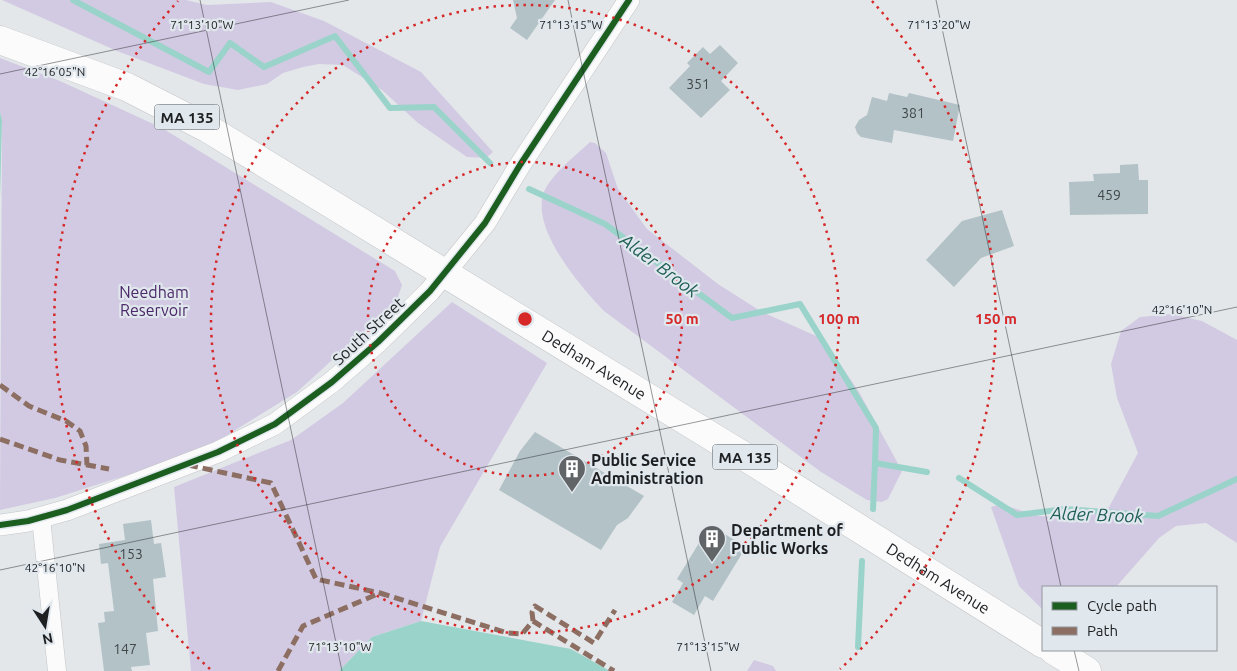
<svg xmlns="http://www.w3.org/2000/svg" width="1237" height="671" viewBox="0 0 1237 671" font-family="Ubuntu,sans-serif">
  <rect width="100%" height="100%" fill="#e3e7ea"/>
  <path fill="#d2cae2" d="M2,0H186L207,5L271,2L324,21L421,72L493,152L486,158L467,157L418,123L382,90L343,65L319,64L303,67L283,73L267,84L238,90L204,84L117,51Z
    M0,58L60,81L162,128L395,271L402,285L396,302L297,392L200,452L55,498L0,510L2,120L0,112Z
    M590,142L595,143L606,153L618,189L647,229L718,284L762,312L823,339L859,392L902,471L888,499L882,502L867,500L821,472L604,311C580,286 524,222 547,186C558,169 576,155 590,142Z
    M452,302L547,363L440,547L421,621L372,637L339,671H191L174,487L291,440L343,403Z
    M1171,314L1202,321L1237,340V543L1206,523L1176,526L1159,538L1116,587H1043V610L1019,586L991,507C1007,501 1023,514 1039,516C1063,518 1085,515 1108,509L1138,453L1117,398L1111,364L1121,331L1140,317Z
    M754,660L773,666L776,671H747Z"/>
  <path fill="#9ad3ca" d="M0,112L2,120L0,199Z
    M421,621L571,649L610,671H339L372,637Z"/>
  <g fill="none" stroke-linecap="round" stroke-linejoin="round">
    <path stroke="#9ad3ca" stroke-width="6" d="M73,0L209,72L230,43L264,67L335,36L390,108L434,107L490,163
      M529,189L605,224L732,318L800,304L876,428L875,463L927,472
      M959,478L1017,515L1065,509L1158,516L1237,479
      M873,509L875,463
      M858,647L862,561"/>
  </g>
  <path fill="#b2c2c7" d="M513,0H555L527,40L510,28L517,18Z
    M720,45L738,63L721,81L730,90L701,118L669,88L690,66L687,63L703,47L710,54Z
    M889,93L907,97L909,93L960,105L953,141L894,130L892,143L861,137L857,133L855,127L859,120L867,115L872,97L887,101Z
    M1138,164L1139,180H1148V214L1070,215L1069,182L1094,181L1093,174L1120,173V165Z
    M1002,210L1014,246L981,258L954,287L926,260L962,221Z
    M535,432L644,496L628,518L617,525L601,550L499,490L520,451Z
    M151,520L154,544L161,543L166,577L153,579L158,631L146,633L150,665L131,667L132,671H104L98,623L105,622L104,612L114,611L108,563L101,564L99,544L125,540L123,524Z
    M710,525L746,547L713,601L705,596L694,615L672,602L683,583L677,579Z"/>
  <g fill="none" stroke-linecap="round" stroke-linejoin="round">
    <defs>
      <path id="minor" d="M41,518L57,671"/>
      <path id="tertiary" d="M0,525L28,521L67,510L218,452L275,424L332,382L378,342L430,291L485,223L520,165L629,0"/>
      <g id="primary">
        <path id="s1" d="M0,40L127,87L207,128L747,458L1043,644"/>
        <path d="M1053,650L1087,671"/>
      </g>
    </defs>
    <use href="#minor" stroke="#c2c5c6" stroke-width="19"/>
    <use href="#tertiary" stroke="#c2c5c6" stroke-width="22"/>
    <use href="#primary" stroke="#c2c5c6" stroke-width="29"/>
    <use href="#minor" stroke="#fbfbfc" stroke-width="18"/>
    <use href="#tertiary" stroke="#fbfbfc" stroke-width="21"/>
    <use href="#primary" stroke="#fbfbfc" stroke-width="28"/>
    <path stroke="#8d6e63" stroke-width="5" stroke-dasharray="10 5" stroke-linecap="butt" d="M0,385L29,406L66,421L80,431L86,446L87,465
      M0,439L60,460L109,469
      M188,465L271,483L316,579L380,593
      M533,621L532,612L535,606L594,643L615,610
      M278,671L303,626L380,593L507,633L522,634L533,621L614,671"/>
    <defs>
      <path id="cycleway" d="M0,525L28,521L67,510L218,452L275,424L332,382L378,342L430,291L485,223L520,165L629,0"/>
    </defs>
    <use href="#cycleway" stroke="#e0e7ed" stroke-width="9"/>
    <use href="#cycleway" stroke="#1b5e20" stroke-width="6"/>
  </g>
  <path fill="none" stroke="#1d1f21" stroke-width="1" stroke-opacity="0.45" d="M200,0L342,671M568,0L711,671M936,0L1061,587M0,74L349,0M0,570L1237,307M1074,650L1079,671"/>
  <g fill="none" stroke="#d62828" stroke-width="2.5" stroke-dasharray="2.5 5">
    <circle cx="525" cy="319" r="157"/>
    <circle cx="525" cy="319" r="314"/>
    <path d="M210 669A471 471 0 0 1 178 1M872 1A471 471 0 0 1 840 669"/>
  </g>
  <defs>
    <symbol id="building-pin" viewBox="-11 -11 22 30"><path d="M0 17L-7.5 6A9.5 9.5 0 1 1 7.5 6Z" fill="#626567" stroke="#e0e7ed"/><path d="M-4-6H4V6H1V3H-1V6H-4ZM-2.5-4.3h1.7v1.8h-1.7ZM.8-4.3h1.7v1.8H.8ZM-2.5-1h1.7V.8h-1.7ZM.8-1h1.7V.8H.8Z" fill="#fff"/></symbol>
  </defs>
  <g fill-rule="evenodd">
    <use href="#building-pin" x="556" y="453" width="32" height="43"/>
    <use href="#building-pin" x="696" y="523" width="32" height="43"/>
  </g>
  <g text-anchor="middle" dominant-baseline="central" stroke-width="4.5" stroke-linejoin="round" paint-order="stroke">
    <g font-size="14" fill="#42484a">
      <text x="698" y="84">351</text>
      <text x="913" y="113">381</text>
      <text x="1109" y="195">459</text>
      <text x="131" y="554">153</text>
      <text x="125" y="649">147</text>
    </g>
    <g fill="#e0e7ed" stroke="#585b5e" stroke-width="1">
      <rect x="154.5" y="104.5" width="65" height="25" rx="4"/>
      <rect x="712.5" y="444.5" width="65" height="25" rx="4"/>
    </g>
    <g font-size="15" font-weight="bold" fill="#1d1f21">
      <text x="187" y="117">MA 135</text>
      <text x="745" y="457">MA 135</text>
    </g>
    <g font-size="16" fill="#4b2868" stroke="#e0e7ed">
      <text x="154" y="292">Needham<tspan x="154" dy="18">Reservoir</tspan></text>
    </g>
    <g font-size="16" fill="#1d1f21" stroke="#e0e7ed">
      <text transform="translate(368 331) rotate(-43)">South Street</text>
      <text stroke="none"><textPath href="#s1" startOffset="679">Dedham Avenue</textPath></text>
      <text stroke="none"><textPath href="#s1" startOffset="1084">Dedham Avenue</textPath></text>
    </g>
    <g font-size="16" font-weight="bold" fill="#1d1f21" stroke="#e0e7ed" text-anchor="start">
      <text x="591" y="460">Public Service<tspan x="591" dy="18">Administration</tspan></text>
      <text x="731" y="530">Department of<tspan x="731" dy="18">Public Works</tspan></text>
    </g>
    <g font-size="18" font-style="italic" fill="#1d5e55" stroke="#e0e7ed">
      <text transform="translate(660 265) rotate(37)">Alder Brook</text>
      <text transform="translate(1097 514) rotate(2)">Alder Brook</text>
    </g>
  </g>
  <g font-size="12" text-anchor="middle" fill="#1d1f21" stroke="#e0e7ed" stroke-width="4.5" stroke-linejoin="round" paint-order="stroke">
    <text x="202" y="29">71°13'10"W</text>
    <text x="571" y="29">71°13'15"W</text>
    <text x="939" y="29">71°13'20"W</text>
    <text x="55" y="76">42°16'05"N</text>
    <text x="1182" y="314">42°16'10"N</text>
    <text x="55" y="572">42°16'10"N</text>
    <text x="340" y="651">71°13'10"W</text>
    <text x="708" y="651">71°13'15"W</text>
  </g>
  <circle cx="525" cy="319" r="8" fill="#d62828" stroke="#e0e7ed" stroke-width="2.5"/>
  <g font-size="15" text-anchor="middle" font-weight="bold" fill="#d62828" stroke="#e0e7ed" stroke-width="4.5" stroke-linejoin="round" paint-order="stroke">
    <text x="682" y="324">50 m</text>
    <text x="839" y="324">100 m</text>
    <text x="996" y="324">150 m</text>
  </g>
  <rect x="1042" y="586" width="175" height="65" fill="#e0e7ed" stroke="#92979b"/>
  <rect x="1052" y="602" width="25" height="8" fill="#1b5e20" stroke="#92979b"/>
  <text x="1087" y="611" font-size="15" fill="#1d1f21">Cycle path</text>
  <rect x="1052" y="627" width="25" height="8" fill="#8d6e63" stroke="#92979b"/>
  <text x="1087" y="636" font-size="15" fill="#1d1f21">Path</text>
  <g transform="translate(45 626) rotate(168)" stroke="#e0e7ed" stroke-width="4" paint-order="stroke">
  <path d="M0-4L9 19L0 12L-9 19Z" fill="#1d1f21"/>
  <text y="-8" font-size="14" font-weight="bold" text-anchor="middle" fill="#1d1f21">N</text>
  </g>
</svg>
